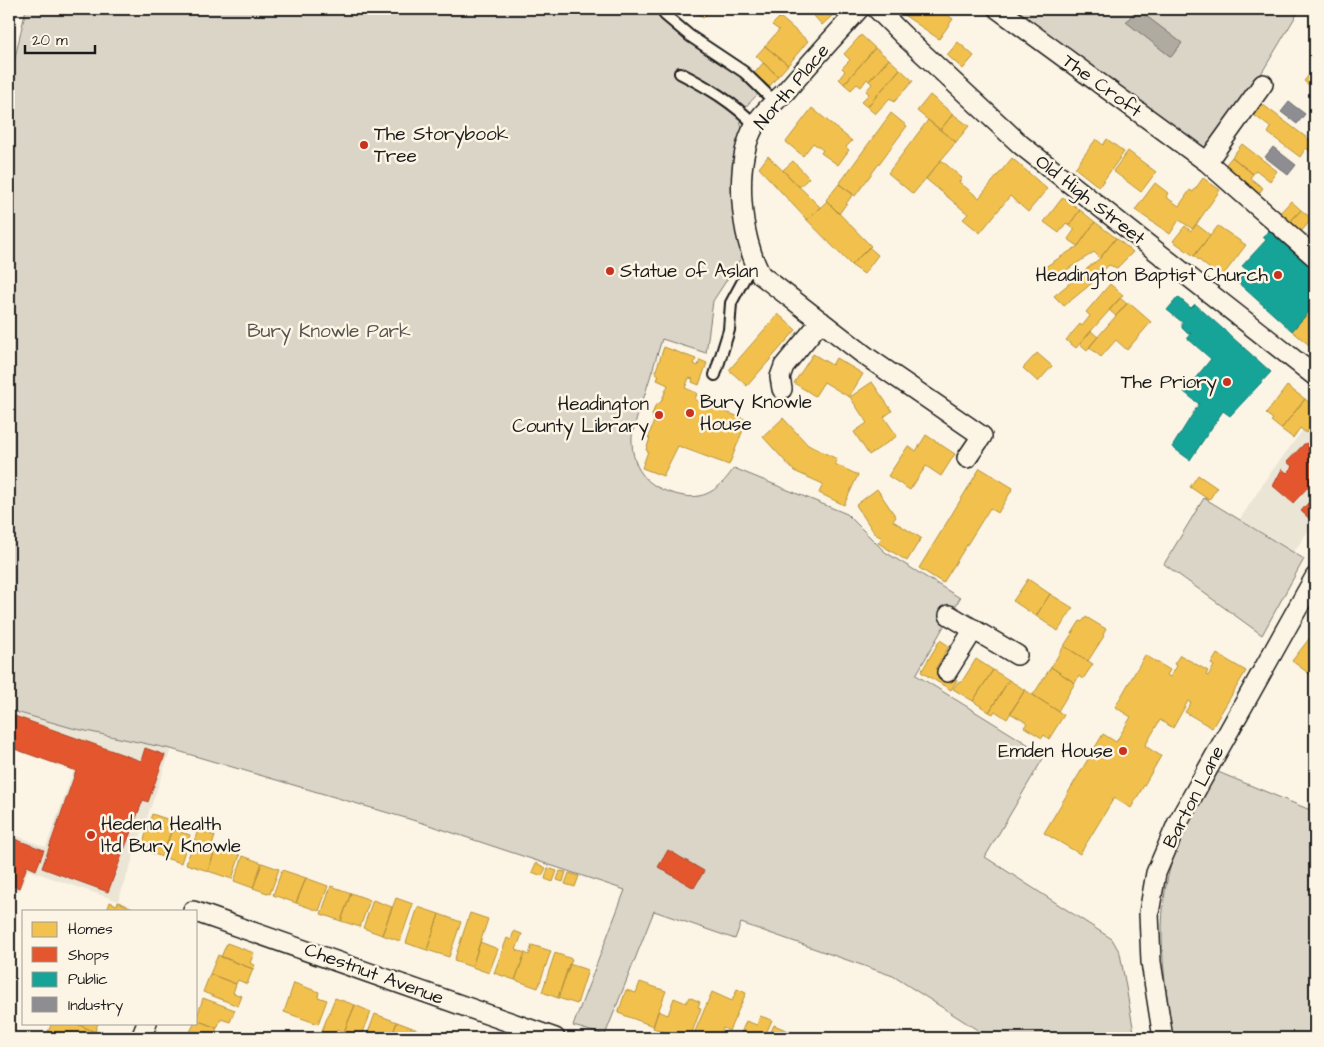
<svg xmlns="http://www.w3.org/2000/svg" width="1324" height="1047" viewBox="0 0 1324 1047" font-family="'Architects Daughter',sans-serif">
  <rect width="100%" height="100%" fill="#fcf5e5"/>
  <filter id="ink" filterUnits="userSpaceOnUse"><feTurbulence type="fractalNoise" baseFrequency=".02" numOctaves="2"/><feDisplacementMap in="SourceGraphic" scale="10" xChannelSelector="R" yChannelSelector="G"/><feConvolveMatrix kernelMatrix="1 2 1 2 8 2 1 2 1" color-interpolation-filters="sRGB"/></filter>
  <g filter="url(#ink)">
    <path fill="#ebe5d6" d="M1314,422L1315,521L1294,552L1240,519L1268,476L1303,430Z
      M9,710L72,728L171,749L118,901L28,870L20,891L9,887V833L46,847L74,770L9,747Z"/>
    <path fill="#dbd5c8" stroke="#7c7872" d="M26,9H653L687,38L741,72L761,91C746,107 734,113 745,135L743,255L713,301L706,353L662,339C656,358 650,378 644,397C641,409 633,425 632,437C631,473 651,490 684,496C707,500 722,486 734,468L746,473L847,514L885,552L960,598L916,675L1045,755L985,857L1112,939L1120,953L1135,1038H990L893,976L741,923L735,939L654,911L605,1035L573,1026L625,890L426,824L171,749L72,728L9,710V84Z
      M1011,9H1300L1249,94L1212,145L1205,149Z
      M1204,498L1304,559L1262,635L1164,564Z
      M1218,772L1315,812V1038H1173C1163,973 1152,905 1179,842C1189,817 1204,795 1218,772Z"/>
    <path fill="#b0aba1" stroke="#75726c" d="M1137,9L1182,43L1171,57L1126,22Z"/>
    <path fill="#f2c14e" stroke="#b2903f" d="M693,9H711L703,18Z
      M776,9H789L782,15Z
      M792,9H805L798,15Z
      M808,9H833V15L822,25Z
      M904,9H939L953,19L939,39L901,13Z
      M780,17L808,41L788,65L765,46L779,30L772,25Z
      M861,35L875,48L844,84L839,79L845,71L842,68L850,60L844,54Z
      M958,42L974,56L963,69L947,55Z
      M765,46L788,65L778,76L756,56Z
      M875,48L889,59L869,81L867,79L861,87L857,84L851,90L844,84Z
      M889,59L900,69L867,107L861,102L869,94L866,91L872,84L869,81Z
      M763,63L778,76L769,87L754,74Z
      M1315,68V90L1304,81Z
      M900,69L913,81L894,102L890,98L875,114L867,107Z
      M930,95L953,114L940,130L917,111Z
      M1258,101L1315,144L1313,154L1306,148L1300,157L1268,133L1271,128L1250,112Z
      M812,108L852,141L846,147L849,150L838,165L821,153L823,150L813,143L803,156L786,142Z
      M891,113L907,126L855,196L839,184Z
      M953,114L969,126L956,142L940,130Z
      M928,120L956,142L913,194L888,173Z
      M1096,139L1103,145L1107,139L1124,152L1099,187L1075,168Z
      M1242,144L1277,171L1270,181L1256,170L1253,174L1232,157Z
      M1128,151L1156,172L1141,192L1113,171Z
      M768,156L820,207L807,220L759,168Z
      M1232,157L1253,174L1250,178L1263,188L1256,197L1221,170Z
      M1012,158L1047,189L1028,212L1010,196L980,233L963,219L968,214L926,179L941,160L962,178L959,182L979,198Z
      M793,161L809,178L799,187L783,170Z
      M1203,178L1220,190L1193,229L1179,220L1170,234L1135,210L1155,183L1168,193L1166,197L1179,206L1190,190L1193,192Z
      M839,184L853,194L839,214L826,200Z
      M1063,197L1080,210L1069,225L1066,223L1059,233L1044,222Z
      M827,201L871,246L851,265L807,220Z
      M1291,201L1301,210L1288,224L1278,215Z
      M1080,210L1095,222L1078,246L1068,239L1075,229L1069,225Z
      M1301,210L1312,219L1299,234L1288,224Z
      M1095,222L1116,238L1100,258L1094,252L1053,279L1045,267L1078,246Z
      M1196,224L1210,235L1194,256L1173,241L1185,226L1191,231Z
      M1218,226L1246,245L1221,278L1194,256Z
      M1116,238L1133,252L1117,268L1109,265L1095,278L1096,280L1064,306L1054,296L1100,258Z
      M869,247L878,255L864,274L851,265Z
      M1110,284L1123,295L1076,348L1066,340L1080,324L1082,326L1090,316L1086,312Z
      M1120,298L1127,304L1116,316L1109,310Z
      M1128,302L1151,322L1127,350L1116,340L1101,357L1089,347Z
      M1308,313L1315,319L1314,349L1292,331Z
      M778,314L796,330L747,386L729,370Z
      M1091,331L1098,337L1087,350L1080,344Z
      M664,347L696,359L694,364L698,366L700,360L707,363L699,385L692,382L693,379L689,378L685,388L697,393L695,400L747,420L729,465L678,446L663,476L642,468L648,451L646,450L650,438H648L654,421L652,415L655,406L661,402L668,385L657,380L659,375L655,373Z
      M1037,353L1052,366L1038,382L1023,368Z
      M813,354L832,365L836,358L863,374L849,397L824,382L815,396L794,383Z
      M872,382L892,411L884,417L897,436L869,455L854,432L867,423L850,397Z
      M1287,386L1305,399L1281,429L1271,421L1273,419L1266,414Z
      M1305,399L1315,407V422L1306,433L1300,428L1293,438L1281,429Z
      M783,418L808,445L837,459L835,464L858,475L844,505L819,493L823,484L794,471L763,437Z
      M926,435L955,454L941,476L926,466L910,490L888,476L908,446L916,451Z
      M980,468L1013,488L998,513L990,508L943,583L919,568Z
      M1198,475L1217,488L1209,500L1190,487Z
      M877,489L896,517L893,521L921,538L907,561L878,543L882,538L875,534L856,505Z
      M1028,579L1050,594L1036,616L1013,601Z
      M1050,594L1073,608L1058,631L1036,616Z
      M1086,617L1106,629L1103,635L1104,636L1088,661L1064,646L1080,621L1082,622Z
      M1312,635L1315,638V678L1292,661Z
      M940,640L949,646L936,668L957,680L951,690L921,672Z
      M1064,646L1093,664L1083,679L1079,676L1075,683L1051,667Z
      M1217,654L1246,671L1212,728L1185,712L1191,703L1188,701L1173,728L1160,720L1145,746L1161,756L1131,808L1114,798L1080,854L1044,833L1103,734L1116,742L1131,717L1115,707L1145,655L1170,670L1167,675L1170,677L1177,666L1174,664L1180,655L1208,671L1206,675L1208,676L1214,666L1211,664Z
      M976,659L993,670L973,701L953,689L958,682L961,683Z
      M1051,667L1075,683L1058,711L1033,695Z
      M993,670L1009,680L989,712L973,701Z
      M1009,680L1025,690L1007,719L995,711L993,714L989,712Z
      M1025,690L1064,715L1049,739L1044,735L1042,738L1024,727L1027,723L1010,713Z
      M152,814L170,820L167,828L172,829L162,857L141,849Z
      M172,829L190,835L181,863L162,857Z
      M198,830L215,836L212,846L216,847L208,871L186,864Z
      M216,847L240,855L232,879L208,871Z
      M243,856L262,863L253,888L234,881Z
      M262,863L279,869L270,894L253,888Z
      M536,863L546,868L542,876L532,872Z
      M548,868L557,871L553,882L545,879Z
      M282,870L306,878L296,903L273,895Z
      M560,871L566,872L563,882L557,880Z
      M569,873L579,876L575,887L565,884Z
      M306,878L328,886L319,911L296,903Z
      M331,886L351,893L341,921L321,914Z
      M351,893L370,900L360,927L341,921Z
      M396,898L413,904L400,941L382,935Z
      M373,900L392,907L382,935L363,928Z
      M110,902L117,905L118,902L140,911H107Z
      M418,907L439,914L427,950L406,943Z
      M470,913L488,919L472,967L454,961Z
      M439,914L461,922L449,957L427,950Z
      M514,931L522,934L516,950L525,953L515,980L494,973L507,938L511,940Z
      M480,942L498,949L489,973L472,967Z
      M227,943L254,953L250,963L255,965L253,969L221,957Z
      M532,945L551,951L538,988L515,980L525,953L529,955Z
      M555,953L572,959L558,998L542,992Z
      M218,955L253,969L247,984L238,980L236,984L210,974Z
      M569,964L588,970L577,1004L558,998Z
      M210,974L236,984L233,993L242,996L238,1006L203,992Z
      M640,982L666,991L653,1026L618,1013L626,990L636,993Z
      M294,983L319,992L318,997L327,1000L318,1024L284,1012Z
      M737,989L746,993L729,1031L723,1028L719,1038H692L712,992L732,1001Z
      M689,997L700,1002L698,1007L701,1008L690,1038H682L653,1028L658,1011L668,1015L674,998L686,1003Z
      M203,998L235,1010L230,1022L221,1019L217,1028L196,1020Z
      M335,998L355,1005L344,1032L337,1029L333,1038H319Z
      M355,1005L371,1012L361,1038L344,1032Z
      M375,1014L397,1022L391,1038H366Z
      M760,1016L772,1020L764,1038H739L746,1021L757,1025Z
      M196,1020L217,1028L213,1038H187Z
      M397,1022L418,1030L415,1038H391Z
      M52,1023H75L95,1032L92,1038H52L46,1036Z
      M75,1023H98L95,1032Z
      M774,1025L801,1036L800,1038H768Z
      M423,1030L441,1037L440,1038H420Z"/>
    <path fill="#e4572e" stroke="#a84529" d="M1311,442L1315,446V492L1309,486L1293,503L1273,486L1282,469L1287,473L1293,467L1287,462L1304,444Z
      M1315,495V521L1314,523L1301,511Z
      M9,714L141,761L145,748L165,755L148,802L143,800L108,892L42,868L76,771L9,747Z
      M9,837L44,850L36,870L27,866L19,888L9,884Z
      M668,850L704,871L694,888L658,867Z"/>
    <path fill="#17a398" stroke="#187a73" d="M1272,227L1315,266V305L1292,331L1236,281L1247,270L1242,266L1266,240L1263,237Z
      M1178,297L1191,308L1195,304L1271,372L1230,416L1223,411L1190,460L1172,447L1199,404L1184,392L1211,359L1187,338L1191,333L1188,334L1182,328V322L1167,310Z"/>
    <path fill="#8d8d92" stroke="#6b6b6f" d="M1289,102L1305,114L1297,124L1281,112Z
      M1273,147L1296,165L1288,175L1265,157Z"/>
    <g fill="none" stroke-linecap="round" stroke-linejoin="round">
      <defs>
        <path id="service" d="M665,15L690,36L744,72L775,102
          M680,73C707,87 733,102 755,125
          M715,375L729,330L731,303L753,262"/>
        <path id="minor" d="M859,9C835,36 810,63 786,91C776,101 762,112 755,125C733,163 740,238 761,275L867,357L982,436L967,458
          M877,9L903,35L1021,145L1315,376
          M998,9L1207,162L1315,257
          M1207,162L1263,84
          M782,389L780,377L784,366L821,321
          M949,615L1017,655
          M947,672L974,629
          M193,911L555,1038
          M141,1038L147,1023
          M1163,1038L1151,962L1149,913L1156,873L1177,824L1315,577"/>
      </defs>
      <use href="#service" stroke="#1c1c1c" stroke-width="14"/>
      <use href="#minor" stroke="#1c1c1c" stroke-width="22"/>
      <use href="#service" stroke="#fcf5e5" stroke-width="10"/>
      <use href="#minor" stroke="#fcf5e5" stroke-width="19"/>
    </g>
  </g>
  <g fill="#c8321e" stroke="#fcf5e5" stroke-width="2">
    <circle cx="364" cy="145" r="5"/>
    <circle cx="610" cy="271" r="5"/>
    <circle cx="1278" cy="275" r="5"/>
    <circle cx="1227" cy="382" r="5"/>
    <circle cx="690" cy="413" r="5"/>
    <circle cx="659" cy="415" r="5"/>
    <circle cx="1123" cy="751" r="5"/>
    <circle cx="91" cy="835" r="5"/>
  </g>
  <g text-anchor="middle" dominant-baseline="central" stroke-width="5" stroke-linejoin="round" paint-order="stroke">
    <g font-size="19" fill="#1c1c1c" stroke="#fcf5e5">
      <text transform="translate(1102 86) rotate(36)">The Croft</text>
      <text transform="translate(792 87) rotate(-50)">North Place</text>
      <text transform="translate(1090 200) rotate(38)">Old High Street</text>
      <text transform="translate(1194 797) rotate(-63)">Barton Lane</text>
      <text transform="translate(374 974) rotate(20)">Chestnut Avenue</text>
    </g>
    <g font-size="19" fill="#1c1c1c" stroke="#fcf5e5" text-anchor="start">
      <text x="374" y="134">The Storybook<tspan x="374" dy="22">Tree</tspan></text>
      <text x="620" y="271">Statue of Aslan</text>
      <text x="1268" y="275" text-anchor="end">Headington Baptist Church</text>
      <text x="1217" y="382" text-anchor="end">The Priory</text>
      <text x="700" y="402">Bury Knowle<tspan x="700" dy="22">House</tspan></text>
      <text x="649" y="404" text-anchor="end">Headington<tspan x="649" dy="22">County Library</tspan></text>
      <text x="1113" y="751" text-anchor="end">Emden House</text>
      <text x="101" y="824">Hedena Health<tspan x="101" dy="22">ltd Bury Knowle</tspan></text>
    </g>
    <g font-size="19" fill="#555450" stroke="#fcf5e5">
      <text x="329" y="331">Bury Knowle Park</text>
    </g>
  </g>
  <rect width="1324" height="1047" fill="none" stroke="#fcf5e5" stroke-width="30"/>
  <rect x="15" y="15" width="1294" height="1017" fill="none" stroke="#1c1c1c" stroke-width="2" filter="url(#ink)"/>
  <rect x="22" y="910" width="175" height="115" fill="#fcf5e5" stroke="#a29e95"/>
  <rect x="32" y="922" width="25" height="15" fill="#f2c14e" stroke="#a29e95"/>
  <text x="68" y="934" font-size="15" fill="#1c1c1c">Homes</text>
  <rect x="32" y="947" width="25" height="15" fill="#e4572e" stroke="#a29e95"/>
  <text x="68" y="960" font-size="15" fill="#1c1c1c">Shops</text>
  <rect x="32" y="972" width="25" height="15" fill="#17a398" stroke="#a29e95"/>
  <text x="68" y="984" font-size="15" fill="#1c1c1c">Public</text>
  <rect x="32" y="997" width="25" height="15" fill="#8d8d92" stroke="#a29e95"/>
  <text x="68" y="1010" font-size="15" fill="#1c1c1c">Industry</text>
  <path d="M25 45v8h70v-8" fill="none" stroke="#1c1c1c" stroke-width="2.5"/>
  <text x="32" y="45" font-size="15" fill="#1c1c1c" stroke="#fcf5e5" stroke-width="4" paint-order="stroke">20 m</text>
</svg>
